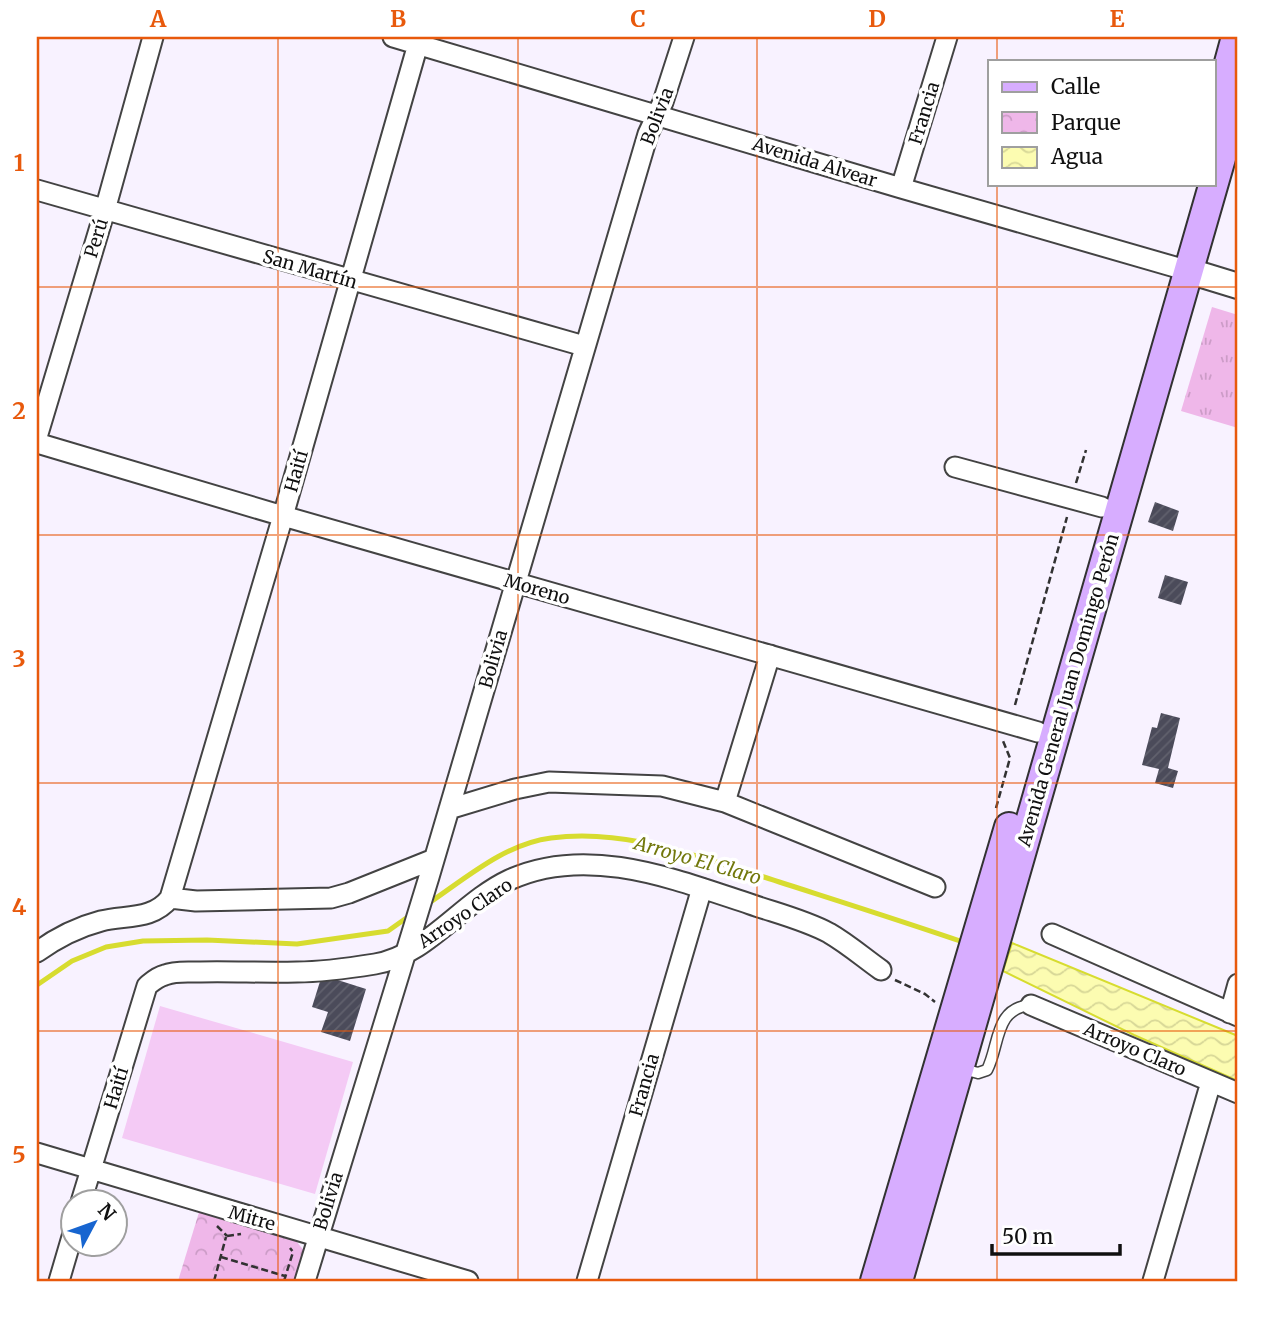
<svg xmlns="http://www.w3.org/2000/svg" width="1275" height="1318" viewBox="0 0 1275 1318" font-family="Merriweather,serif">
  <defs>
    <pattern id="grass-tufts" width="24" height="20" patternUnits="userSpaceOnUse" patternTransform="scale(1.75)"><rect width="24" height="20" fill="#efb7e9"/><path d="M3 7l-1-3M5 7V3M7 7l1-3M15 17l-1-3M17 17v-4M19 17l1-3" fill="none" stroke="#cc9cc7"/></pattern>
    <pattern id="park-crowns" width="20" height="18" patternUnits="userSpaceOnUse" patternTransform="scale(1.75)"><rect width="20" height="18" fill="#efb7e9"/><path d="M2 6a3 3 0 1 1 6 0M12 15a3 3 0 1 1 6 0" fill="none" stroke="#cc9cc7"/></pattern>
    <pattern id="water-waves" width="16" height="10" patternUnits="userSpaceOnUse" patternTransform="scale(1.75)"><rect width="16" height="10" fill="#fcfcb1"/><path d="M0 5q4-4 8 0t8 0" fill="none" stroke="#d7d797"/></pattern>
    <pattern id="building-hatch" width="6" height="6" patternUnits="userSpaceOnUse" patternTransform="scale(1.75)"><rect width="6" height="6" fill="#4b4b5a"/><path d="M-1 1l2-2M0 6l6-6M5 7l2-2" fill="none" stroke="#61616d"/></pattern>
  </defs>
  <rect width="100%" height="100%" fill="#f8f2ff"/>
  <path fill="url(#grass-tufts)" d="M1212,307L1238,315V428L1181,411Z"/>
  <path fill="url(#park-crowns)" d="M200,1209L293,1237L305,1252L298,1281H178Z"/>
  <path fill="#f4caf5" d="M160,1006L353,1062L315,1194L122,1138Z"/>
  <path fill="url(#water-waves)" stroke="#d7dc30" stroke-width="2" d="M1012,943L1238,1036V1081L1134,1035L1003,971Z"/>
  <g fill="none" stroke-linecap="round" stroke-linejoin="round">
    <path stroke="#d7dc30" stroke-width="5" d="M426,905C465,879 504,844 551,838C624,828 695,856 764,877C832,899 899,920 966,943
      M37,985L72,961L106,947L143,941L207,940L297,944L388,931L412,914"/>
  </g>
  <path fill="url(#building-hatch)" d="M1155,502L1179,511L1173,531L1148,522Z
    M1165,575L1188,582L1181,605L1158,598Z
    M1161,713L1180,718L1168,768L1178,771L1173,788L1155,783L1159,769L1142,765L1152,727L1157,728Z
    M322,975L366,989L350,1041L321,1032L328,1012L312,1007Z"/>
  <g fill="none" stroke-linecap="round" stroke-linejoin="round">
    <defs>
      <path id="service" d="M963,1069L978,1073L987,1070C1000,1045 994,1008 1031,1005"/>
      <path id="minor" d="M393,37L901,188L1189,271
        M901,188L947,37
        M37,190L584,346
        M37,437L105,210L153,37
        M37,443L283,516L1038,732
        M955,467L1102,507
        M725,802L770,655
        M449,809L515,789L549,782L662,786L725,802L935,887
        M170,898L196,901L331,898L349,893L434,859
        M1052,934L1238,1016
        M37,952C55,939 78,927 101,921C126,915 153,920 170,898L283,516L418,44
        M1031,1005L1238,1093
        M1230,1013L1238,984
        M37,1153L468,1281
        M81,1202L147,986C153,981 157,977 165,975C174,971 186,972 196,972C230,971 263,973 297,972C322,972 350,968 375,964C426,956 462,902 509,880C587,844 674,879 750,904C776,913 805,920 829,933C848,944 864,958 881,970
        M59,1281L74,1230
        M305,1281L429,877L648,134L663,102L684,37
        M587,1281L702,888
        M1153,1281L1211,1082"/>
      <path id="tertiary" d="M1189,271L1238,286"/>
      <path id="secondary" d="M1214,118L1236,37
        M875,1281L1009,827
        M898,1281L1238,99"/>
    </defs>
    <use href="#service" stroke="#434343" stroke-width="13"/>
    <use href="#minor" stroke="#434343" stroke-width="23"/>
    <use href="#tertiary" stroke="#434343" stroke-width="28"/>
    <use href="#secondary" stroke="#323232" stroke-width="32"/>
    <path stroke="#323232" stroke-width="2.5" stroke-dasharray="7 3.5" stroke-linecap="butt" d="M1076,483L1086,450
      M1015,705L1067,517
      M996,808L1010,758L1003,741
      M895,980L925,994L935,1002
      M217,1226L227,1236
      M227,1236L241,1234
      M221,1257L285,1276
      M214,1281L226,1237
      M284,1281L293,1252L290,1248"/>
    <use href="#service" stroke="#fff" stroke-width="10"/>
    <use href="#minor" stroke="#fff" stroke-width="19"/>
    <use href="#tertiary" stroke="#fff" stroke-width="24"/>
    <use href="#secondary" stroke="#d7adff" stroke-width="28"/>
  </g>
  <path fill="none" stroke="#e8590c" stroke-width="2" stroke-opacity="0.55" d="M278,37V1281M518,37V1281M757,37V1281M997,37V61M997,184V1281M37,287H1238M37,535H1238M37,783H1238M37,1031H1238"/>
  <g text-anchor="middle" dominant-baseline="central" stroke-width="7" stroke-linejoin="round" paint-order="stroke">
    <g font-size="18" fill="#101010" stroke="#fff">
      <text transform="translate(924 113) rotate(-73)">Francia</text>
      <text transform="translate(657 116) rotate(-69)">Bolivia</text>
      <text transform="translate(815 162) rotate(17)">Avenida Alvear</text>
      <text transform="translate(96 238) rotate(-73)">Perú</text>
      <text transform="translate(310 269) rotate(16)">San Martín</text>
      <text transform="translate(296 471) rotate(-74)">Haití</text>
      <text transform="translate(537 589) rotate(16)">Moreno</text>
      <text transform="translate(493 659) rotate(-74)">Bolivia</text>
      <text transform="translate(1068 690) rotate(-74)">Avenida General Juan Domingo Perón</text>
      <text transform="translate(465 913) rotate(-34)">Arroyo Claro</text>
      <text transform="translate(1135 1049) rotate(23)">Arroyo Claro</text>
      <text transform="translate(644 1085) rotate(-74)">Francia</text>
      <text transform="translate(116 1088) rotate(-73)">Haití</text>
      <text transform="translate(328 1201) rotate(-73)">Bolivia</text>
      <text transform="translate(252 1218) rotate(16)">Mitre</text>
    </g>
    <g font-size="19" font-style="italic" fill="#72780c" stroke="#fff">
      <text transform="translate(698 860) rotate(16)">Arroyo El Claro</text>
    </g>
  </g>
  <rect width="1275" height="1318" fill="none" stroke="#ffffff" stroke-width="77"/>
  <rect x="988" y="60" width="228" height="126" fill="#ffffff" stroke="#9f9f9f" stroke-width="2"/>
  <rect x="1002" y="82" width="35" height="10" fill="#d7adff" stroke="#9f9f9f" stroke-width="2"/>
  <text x="1051" y="94" font-size="21" fill="#101010">Calle</text>
  <rect x="1002" y="112" width="35" height="21" fill="url(#park-crowns)" stroke="#9f9f9f" stroke-width="2"/>
  <text x="1051" y="130" font-size="21" fill="#101010">Parque</text>
  <rect x="1002" y="147" width="35" height="21" fill="url(#water-waves)" stroke="#9f9f9f" stroke-width="2"/>
  <text x="1051" y="164" font-size="21" fill="#101010">Agua</text>
  <g transform="translate(94 1223) rotate(49)"><circle r="33" fill="#ffffff" stroke="#9f9f9f" stroke-width="2"/>
  <path d="M0-5L12 26L0 18L-12 26Z" fill="#1765d0"/>
  <text y="-10" font-size="19" font-weight="bold" text-anchor="middle" fill="#101010">N</text>
  </g>
  <path d="M992 1244v10h128v-10" fill="none" stroke="#101010" stroke-width="3.5"/>
  <text x="1002" y="1244" font-size="21" fill="#101010" stroke="#ffffff" stroke-width="5" paint-order="stroke">50 m</text>
  <rect x="38" y="38" width="1198" height="1242" fill="none" stroke="#e8590c" stroke-width="2.5"/>
  <g font-size="23" text-anchor="middle" font-weight="bold" fill="#e8590c">
    <text x="158" y="27">A</text>
    <text x="398" y="27">B</text>
    <text x="638" y="27">C</text>
    <text x="877" y="27">D</text>
    <text x="1117" y="27">E</text>
    <text x="19" y="171">1</text>
    <text x="19" y="419">2</text>
    <text x="19" y="667">3</text>
    <text x="19" y="915">4</text>
    <text x="19" y="1163">5</text>
  </g>
</svg>
